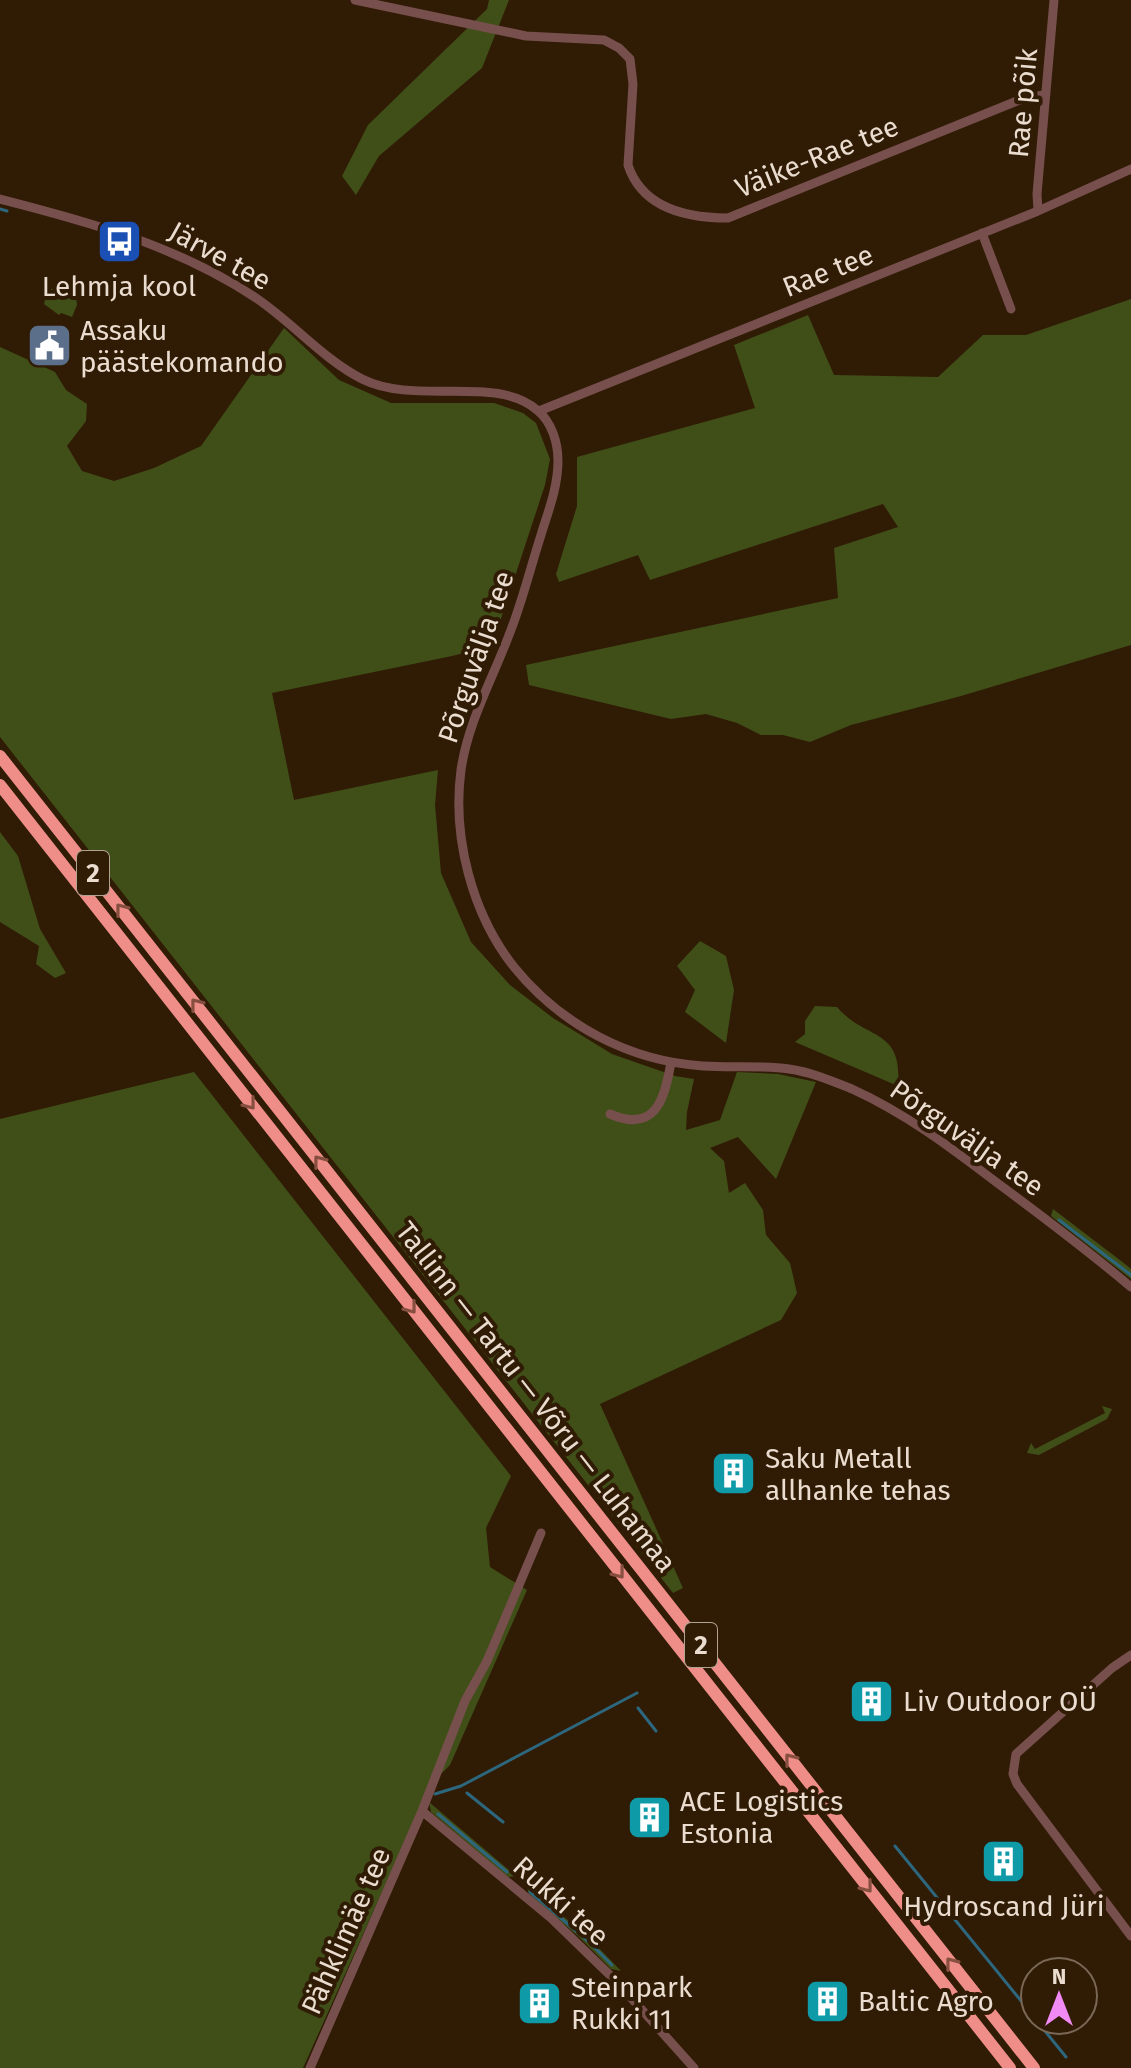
<svg xmlns="http://www.w3.org/2000/svg" width="1131" height="2068" viewBox="0 0 1131 2068" font-family="'Fira Sans',sans-serif">
  <rect width="100%" height="100%" fill="#301b05"/>
  <path fill="#404f18" d="M489,0H509L482,68L379,156L356,195L342,176L368,125L487,9Z
    M50,288L76,297L77,305L72,317L61,313L59,315L44,304L47,291Z
    M1131,299V645L961,696L851,725L810,742L783,735H761L737,723L706,714L671,719L529,685L526,665L838,598L834,548L898,527L883,504L650,580L638,555L559,582L556,574L577,506V457L755,408L734,345L808,315L834,375L938,377L983,335H1026Z
    M284,328L339,380L391,403H494L523,413L536,423L550,459L545,485L492,646L452,656L272,693L294,800L438,770L435,805L441,873L471,942L510,985L553,1018L612,1054L675,1076L694,1079L687,1112L686,1130L720,1120L737,1072L778,1074L816,1082L776,1179L738,1137L710,1148L724,1161L729,1193L745,1183L763,1210L766,1235L790,1263L797,1293L781,1320L600,1404L683,1588L673,1593L0,737V347L55,372L66,390L87,404L86,421L67,446L82,471L114,481L154,468L201,446Z
    M0,832L18,856L40,929L66,973L55,978L36,964L39,946L0,922Z
    M700,941L726,956L734,990L726,1043L685,1012L695,990L677,966Z
    M815,1006L837,1007C866,1041 903,1027 898,1086L795,1042L805,1034V1021Z
    M194,1072L511,1476L486,1528L490,1567L527,1590L450,1765L430,1785L303,2068H0V1119Z
    M1053,1209L1125,1264L1131,1269V1279L1051,1216Z
    M1102,1406L1112,1409L1107,1419L1039,1455L1027,1453L1031,1443L1035,1449L1105,1413Z
    M429,1802L516,1876L509,1877L504,1874L431,1812Z
    M526,1884L593,1942L621,1971L611,1969L579,1937L529,1894Z"/>
  <g fill="none" stroke-linecap="round" stroke-linejoin="round">
    <path stroke="#2c677e" stroke-width="3" d="M0,209L7,211
      M1059,1220L1131,1275
      M638,1708L656,1731
      M467,1793L503,1822
      M435,1794L461,1786L637,1693
      M438,1814L507,1872
      M895,1846L1035,2018
      M530,1892L588,1941L612,1965
      M1036,2020L1066,2057"/>
    <path stroke="#774f4d" stroke-width="9" d="M355,0L526,36L604,40L619,48L630,59L633,84L628,165C642,208 687,218 728,218L1017,101L1046,94
      M0,199C90,222 178,246 256,298C293,323 323,359 362,379C416,406 495,374 537,410C552,422 558,443 558,461C558,487 548,512 541,535C530,569 522,603 509,635C492,680 468,722 461,770C452,837 472,914 514,967C561,1025 629,1061 703,1066C732,1068 760,1065 789,1069C811,1072 832,1081 852,1089C905,1113 950,1147 996,1182C1042,1216 1087,1250 1131,1287
      M1038,211L1037,194L1054,0
      M982,233L1011,309
      M539,411L1038,211L1131,169
      M610,1114C656,1134 665,1098 671,1062
      M1131,1655L1112,1668L1016,1754L1013,1774L1017,1784L1131,1936
      M422,1811L551,1918L617,1982L694,2068
      M310,2068L422,1811L465,1701L487,1661L541,1533"/>
    <path stroke="#ef8e89" stroke-width="12" d="M0,756L1034,2068
      M0,785L1010,2068"/>
  </g>
  <defs><path id="oneway-chevron" d="M-2-3.5L2.5 0L-2 3.5" fill="none" stroke-width="1.6" stroke-linecap="round" stroke-linejoin="round" transform="scale(2)"/></defs>
  <g stroke="#864f40">
    <use href="#oneway-chevron" transform="translate(121 909) rotate(-128)"/>
    <use href="#oneway-chevron" transform="translate(196 1004) rotate(-128)"/>
    <use href="#oneway-chevron" transform="translate(250 1104) rotate(52)"/>
    <use href="#oneway-chevron" transform="translate(319 1161) rotate(-128)"/>
    <use href="#oneway-chevron" transform="translate(411 1308) rotate(52)"/>
    <use href="#oneway-chevron" transform="translate(619 1573) rotate(52)"/>
    <use href="#oneway-chevron" transform="translate(790 1759) rotate(-128)"/>
    <use href="#oneway-chevron" transform="translate(867 1887) rotate(52)"/>
    <use href="#oneway-chevron" transform="translate(951 1963) rotate(-128)"/>
  </g>
  <defs>
    <symbol id="bus-square" viewBox="-11 -11 22 22"><rect x="-9" y="-9" width="18" height="18" rx="4" fill="#1a4fb4" stroke="#301b05"/><path d="M-5-6H5V4H4V6H2V4H-2V6H-4V4H-5ZM-3.5-4V0h7V-4ZM-3.5 1.2v1.5H-2V1.2ZM2 1.2v1.5H3.5V1.2Z" fill="#fff"/></symbol>
    <symbol id="civic-square" viewBox="-11 -11 22 22"><rect x="-9" y="-9" width="18" height="18" rx="4" fill="#5c6f8a" stroke="#301b05"/><path d="M-.6-6.5H3V-4.5H.6V-3L4-1V1h2V6H-6V1h2V-1L-.6-3ZM-1.2 2.5V6h2.4V2.5Z" fill="#fff"/></symbol>
    <symbol id="building-square" viewBox="-11 -11 22 22"><rect x="-9" y="-9" width="18" height="18" rx="4" fill="#0f9aa8" stroke="#301b05"/><path d="M-4-6H4V6H1V3H-1V6H-4ZM-2.5-4.3h1.7v1.8h-1.7ZM.8-4.3h1.7v1.8H.8ZM-2.5-1h1.7V.8h-1.7ZM.8-1h1.7V.8H.8Z" fill="#fff"/></symbol>
  </defs>
  <g fill-rule="evenodd">
    <use href="#bus-square" x="94" y="216" width="51" height="51"/>
    <use href="#civic-square" x="24" y="320" width="51" height="51"/>
    <use href="#building-square" x="708" y="1448" width="51" height="51"/>
    <use href="#building-square" x="846" y="1676" width="51" height="51"/>
    <use href="#building-square" x="624" y="1792" width="51" height="51"/>
    <use href="#building-square" x="978" y="1836" width="51" height="51"/>
    <use href="#building-square" x="802" y="1976" width="51" height="51"/>
    <use href="#building-square" x="514" y="1978" width="51" height="51"/>
  </g>
  <g text-anchor="middle" dominant-baseline="central" stroke-width="8" stroke-linejoin="round" paint-order="stroke">
    <g fill="#301b05" stroke="#b2a292" stroke-width="2">
      <rect x="77" y="851" width="32" height="44" rx="6"/>
      <rect x="685" y="1623" width="32" height="44" rx="6"/>
    </g>
    <g font-size="26" font-weight="bold" fill="#eadccf">
      <text x="93" y="873">2</text>
      <text x="701" y="1645">2</text>
    </g>
    <g font-size="28" fill="#eadccf" stroke="#301b05">
      <text transform="translate(1023 103) rotate(-85)">Rae põik</text>
      <text transform="translate(817 157) rotate(-22)">Väike-Rae tee</text>
      <text transform="translate(220 256) rotate(29)">Järve tee</text>
      <text transform="translate(828 271) rotate(-22)">Rae tee</text>
      <text transform="translate(476 657) rotate(-71)">Põrguvälja tee</text>
      <text transform="translate(967 1138) rotate(35)">Põrguvälja tee</text>
      <text transform="translate(536 1397) rotate(52)">Tallinn — Tartu — Võru — Luhamaa</text>
      <text transform="translate(561 1901) rotate(42)">Rukki tee</text>
      <text transform="translate(346 1931) rotate(-66)">Pähklimäe tee</text>
    </g>
    <g font-size="28" fill="#eadccf" stroke="#301b05" text-anchor="start">
      <text x="119" y="286" text-anchor="middle">Lehmja kool</text>
      <text x="80" y="330">Assaku<tspan x="80" dy="32">päästekomando</tspan></text>
      <text x="765" y="1458">Saku Metall<tspan x="765" dy="32">allhanke tehas</tspan></text>
      <text x="903" y="1701">Liv Outdoor OÜ</text>
      <text x="680" y="1801">ACE Logistics<tspan x="680" dy="32">Estonia</tspan></text>
      <text x="1004" y="1906" text-anchor="middle">Hydroscand Jüri</text>
      <text x="571" y="1987">Steinpark<tspan x="571" dy="32">Rukki 11</tspan></text>
      <text x="858" y="2001">Baltic Agro</text>
    </g>
  </g>
  <g transform="translate(1059 1996)"><circle r="38" fill="#301b05" stroke="#7a6856" stroke-width="2"/>
  <path d="M0-6L14 30L0 20L-14 30Z" fill="#f18af4"/>
  <text y="-12" font-size="22" font-weight="bold" text-anchor="middle" fill="#eadccf">N</text>
  </g>
</svg>
